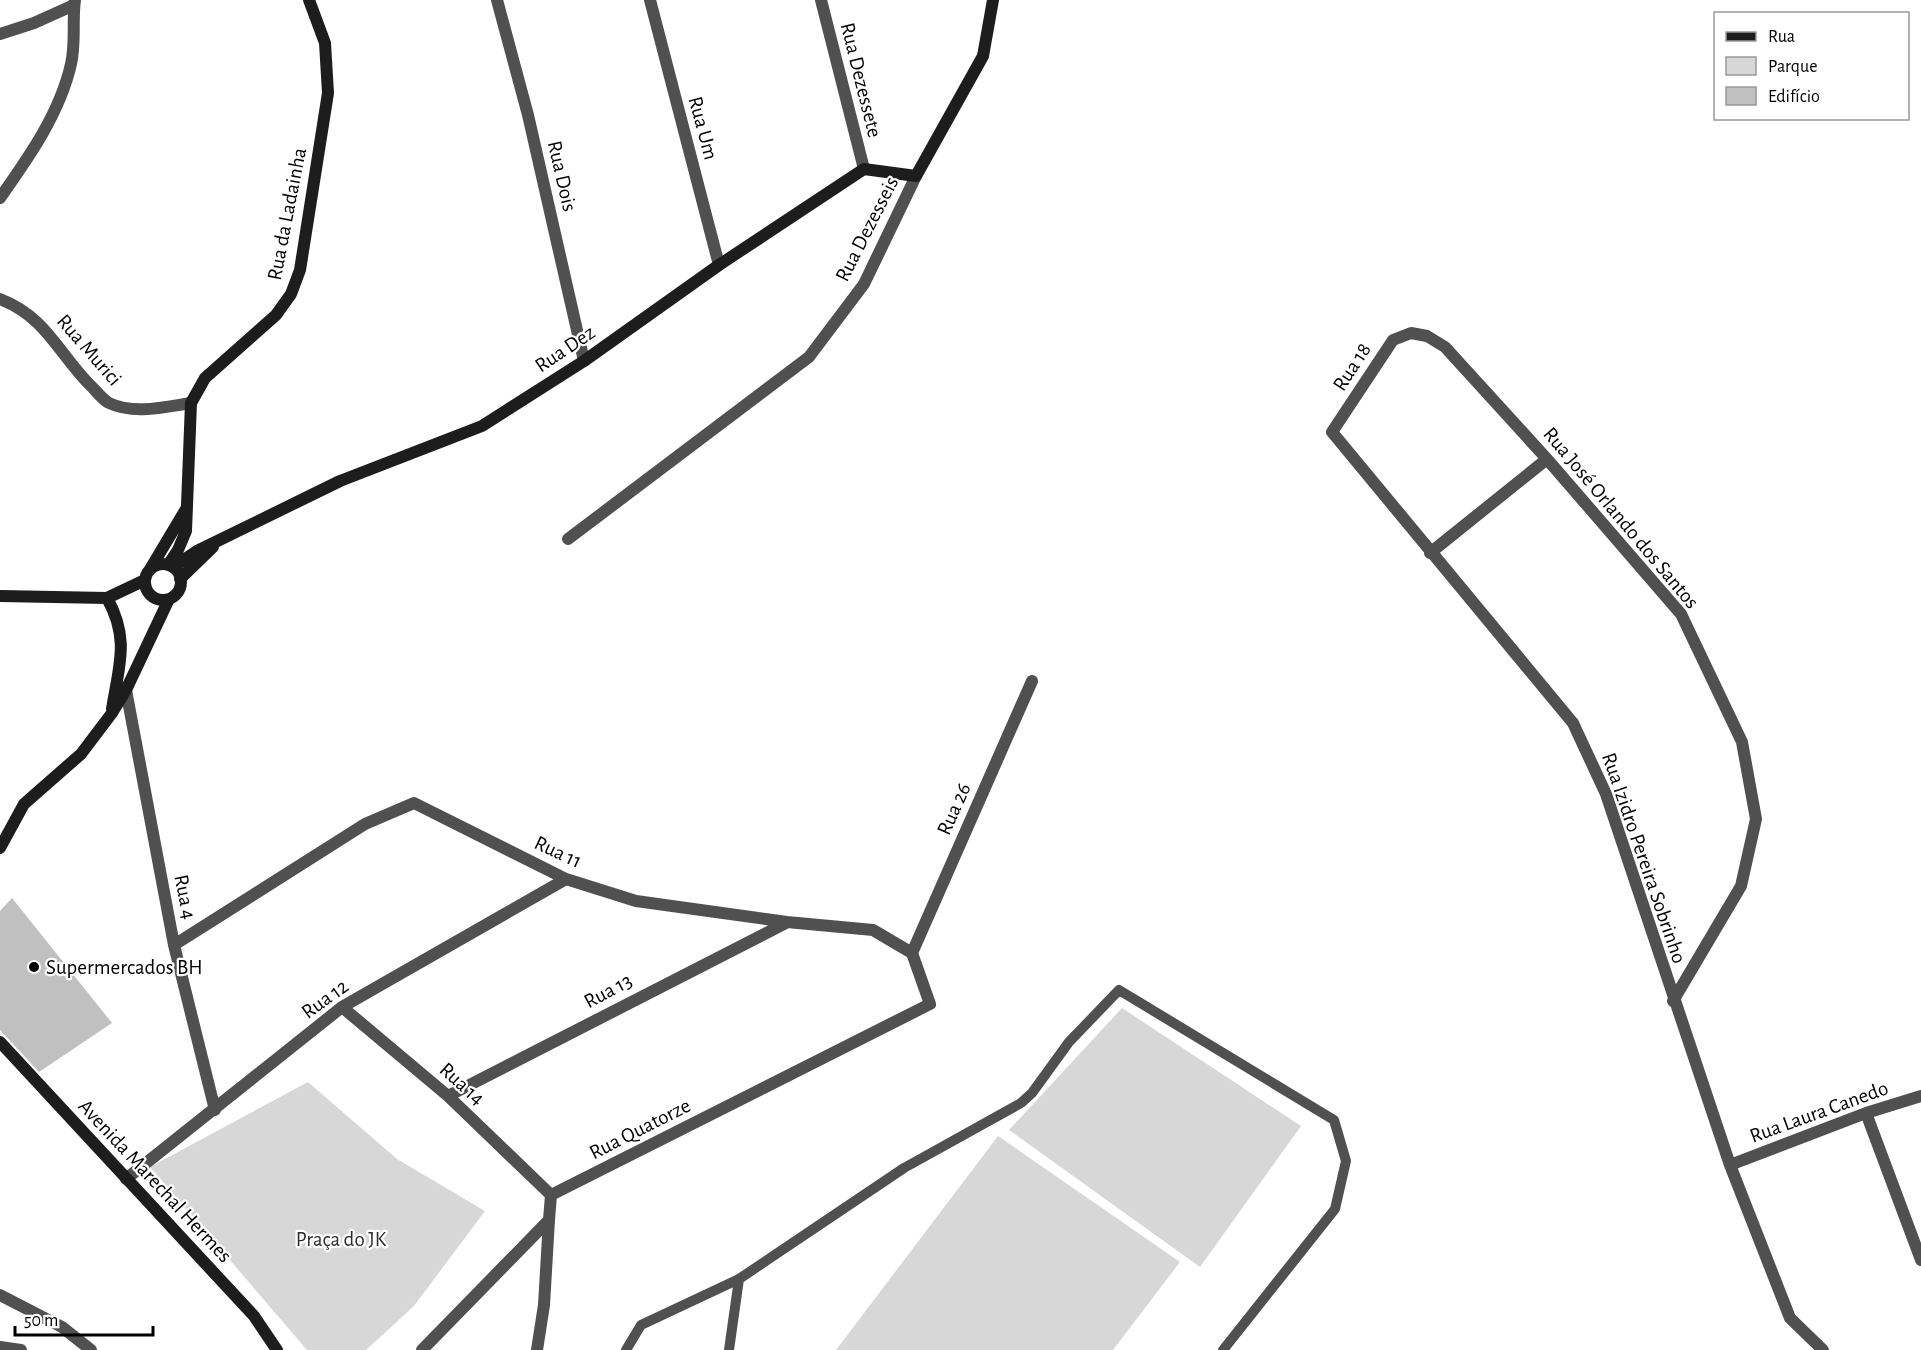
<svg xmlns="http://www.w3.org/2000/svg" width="1921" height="1350" viewBox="0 0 1921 1350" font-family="'Alegreya Sans',sans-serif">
  <rect width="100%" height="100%" fill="#fff"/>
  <path fill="#d7d7d7" d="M1122,1008L1301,1126L1200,1267L1009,1130Z
    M308,1082L397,1159L485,1211L414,1306L366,1350H307L150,1167Z
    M998,1136L1180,1262L1113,1350H836Z"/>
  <path fill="#c0c0c0" d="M12,898L112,1023L39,1072L0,1030V911Z"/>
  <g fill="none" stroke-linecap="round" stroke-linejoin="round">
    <path stroke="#505050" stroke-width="10" d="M626,1350L641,1325L739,1279L904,1168L1021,1103L1032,1093L1069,1042L1119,990L1334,1120L1346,1161L1335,1209L1223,1350
      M729,1350L739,1279"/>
    <path stroke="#505050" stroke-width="12" d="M497,0L528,115L584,361
      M650,0L719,265
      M821,0L864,169
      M0,34L34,23L74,5
      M0,198C29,157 60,113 71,64C76,42 72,22 75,0
      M0,299C47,317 59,355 92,387C97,392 103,400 109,403C134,415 165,407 191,403
      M568,539L809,357L864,284L916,176
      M1430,553L1547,459
      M126,690L174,945L215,1110
      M174,945L365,824L414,803L566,879L636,901L787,922L873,930L912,953L930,1004L551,1195L549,1220L422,1350
      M912,953L1032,681
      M1673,1001L1741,886L1756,819L1742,742L1681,614L1547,459L1445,347L1427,336L1411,333L1393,340L1332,432L1573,723L1606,794L1730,1165L1790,1318L1823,1350
      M342,1007L448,1096L551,1195
      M448,1096L786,923
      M1866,1113L1921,1260
      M1730,1165L1866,1113L1921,1096
      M126,1179L342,1007L566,879
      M0,1295L62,1327L91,1350
      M0,1347L21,1350
      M537,1350L544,1305L549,1220"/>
    <path stroke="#1d1d1d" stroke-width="12" d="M145 582a18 18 0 1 1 36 0a18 18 0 1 1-36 0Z
      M168,565L178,550L186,531L191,403L205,378L276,315L291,294L300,270L328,93L325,43L309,0
      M173,567L197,551L340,481L482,426L584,361L719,265L864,169L916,176L983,56L993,0
      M149,571L186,509
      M180,579L213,547
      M0,596L107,598L145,580
      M107,598C130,639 119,665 112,709
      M0,848L24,804L81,754L112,713L126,690L169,599
      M0,1042L254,1316L277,1350"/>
  </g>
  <circle fill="#000" stroke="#fff" stroke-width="2" cx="34" cy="967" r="6"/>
  <g text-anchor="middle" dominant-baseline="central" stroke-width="4.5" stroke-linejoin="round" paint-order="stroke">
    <g font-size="21" fill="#000" stroke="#fff">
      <text transform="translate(861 80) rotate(76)">Rua Dezessete</text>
      <text transform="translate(703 128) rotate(75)">Rua Um</text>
      <text transform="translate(562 176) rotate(77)">Rua Dois</text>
      <text transform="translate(287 214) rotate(-79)">Rua da Ladainha</text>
      <text transform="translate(867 229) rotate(-63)">Rua Dezesseis</text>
      <text transform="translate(565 349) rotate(-34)">Rua Dez</text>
      <text transform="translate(89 350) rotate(49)">Rua Murici</text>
      <text transform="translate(1352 367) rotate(-57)">Rua 18</text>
      <text transform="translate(1621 518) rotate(50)">Rua José Orlando dos Santos</text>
      <text transform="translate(954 809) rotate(-66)">Rua 26</text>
      <text transform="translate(558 852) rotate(25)">Rua 11</text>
      <text transform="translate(1644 858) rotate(71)">Rua Izidro Pereira Sobrinho</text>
      <text transform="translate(185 897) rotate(79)">Rua 4</text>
      <text transform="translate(608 991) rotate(-28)">Rua 13</text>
      <text transform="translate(325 999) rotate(-36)">Rua 12</text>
      <text transform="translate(462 1084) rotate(42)">Rua 14</text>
      <text transform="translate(1819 1112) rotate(-20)">Rua Laura Canedo</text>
      <text transform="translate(640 1129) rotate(-27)">Rua Quatorze</text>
      <text transform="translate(155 1181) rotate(47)">Avenida Marechal Hermes</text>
    </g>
    <g font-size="21" fill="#000" stroke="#fff" text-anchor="start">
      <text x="46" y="967">Supermercados BH</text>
    </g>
    <g font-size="21" fill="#2e2e2e" stroke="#fff">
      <text x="341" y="1239">Praça do JK</text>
    </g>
  </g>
  <rect x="1714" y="12" width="195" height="108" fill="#ffffff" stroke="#999999" stroke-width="1.5"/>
  <rect x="1726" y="32" width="30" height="9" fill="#1d1d1d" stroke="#999999" stroke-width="1.5"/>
  <text x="1768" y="42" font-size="18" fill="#000000">Rua</text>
  <rect x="1726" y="57" width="30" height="18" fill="#d7d7d7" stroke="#999999" stroke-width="1.5"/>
  <text x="1768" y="72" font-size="18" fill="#000000">Parque</text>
  <rect x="1726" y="87" width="30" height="18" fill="#c0c0c0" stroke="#999999" stroke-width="1.5"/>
  <text x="1768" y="102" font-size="18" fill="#000000">Edifício</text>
  <path d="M15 1326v9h138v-9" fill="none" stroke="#000000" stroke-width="3"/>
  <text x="24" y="1326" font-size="18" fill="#000000" stroke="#ffffff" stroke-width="4.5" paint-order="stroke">50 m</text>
</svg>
